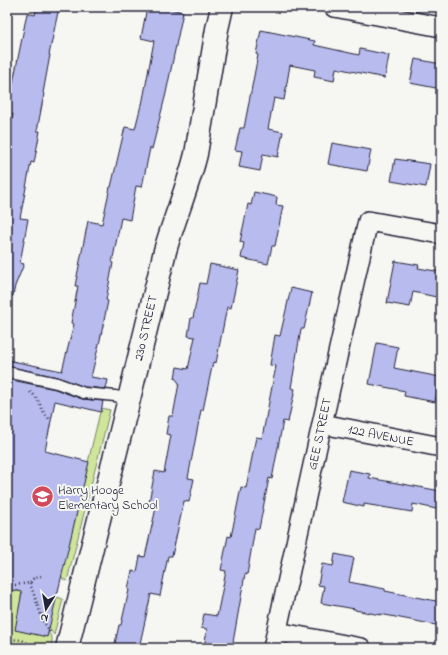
<svg xmlns="http://www.w3.org/2000/svg" width="448" height="655" viewBox="0 0 448 655" font-family="'Indie Flower',sans-serif">
  <rect width="100%" height="100%" fill="#f6f6f2"/>
  <filter id="ink" filterUnits="userSpaceOnUse"><feTurbulence type="fractalNoise" baseFrequency=".025" numOctaves="2"/><feDisplacementMap in="SourceGraphic" scale="8" xChannelSelector="R" yChannelSelector="G"/><feConvolveMatrix kernelMatrix="1 2 1 2 8 2 1 2 1" color-interpolation-filters="sRGB"/></filter>
  <g filter="url(#ink)">
    <path fill="#cfe59a" stroke="#78846a" d="M101,408L110,410L67,581L63,579L61,575Z
      M20,585L52,638V641L51,648H7V589Z
      M51,595L63,599L54,635L51,631L41,612Z"/>
    <path fill="#b8bbed" stroke="#22223b" d="M37,7H59L49,55H50L43,93L44,94L37,131H40L34,163L31,162L20,218L28,219L20,263L24,264L15,286L13,296H11L8,305H7V144L13,114L7,113L27,13L35,15Z
      M147,7H172L171,9L183,12L166,93L152,149L150,148L142,187L136,186L130,220L121,218L112,263H113L106,300L108,301L100,340L91,377L108,380L106,389L85,387L58,377L7,366V360L62,371L74,324L71,323L78,286H75L88,221L102,224L110,187H111L125,127L135,129L141,105H142L154,41L141,38Z
      M261,30L315,41L314,45L359,55L360,49L389,55L385,78L336,68L334,81L314,77L315,70L290,65L284,100L274,98L268,129L283,132L278,157L263,154L260,171L239,167L242,151L235,150L240,128H244L258,55L256,54Z
      M415,59L441,64V89L410,83Z
      M332,143L371,150L367,171L328,164Z
      M395,159L430,164L426,187L391,181Z
      M254,192L277,197L276,205L283,206L275,246H272L268,264L241,258L244,243L240,242L248,204L251,205Z
      M395,261L419,265L418,268L441,272V298L413,292L410,307L387,303Z
      M210,264L239,270L231,308L227,307L216,363L213,362L203,410H201L188,478L194,479L189,502L184,501L172,556H168L160,596L151,594L139,648H114L119,625H121L129,590L128,589L132,571L137,572L140,556L145,557L157,503L149,502L155,471L164,473L171,435L166,434L169,416H173L179,383L175,378L177,367L188,369L195,337L188,336L191,318H193L200,283L206,284Z
      M291,288L312,293L304,329H301L291,388L295,389L288,422L283,421L272,479L269,478L259,529L255,528L247,575L245,574L232,648H204L207,629L201,628L204,614L217,616L226,571L221,570L228,536L231,537L241,487L246,488L256,437L262,438L276,366L270,365L275,335L280,336Z
      M377,343L398,347L394,368L440,377L435,402L404,396L405,391L369,384Z
      M7,379L55,389L82,399L103,401L101,412L55,401L45,451L89,462L47,637L15,630L22,592L7,589Z
      M349,470L370,474L369,478L441,491V510L413,504L412,512L364,504V507L342,502Z
      M335,554L354,558L349,582L385,589V591L441,602V626L380,614V615L355,610V609L321,603L324,586L318,585L322,564L333,566Z"/>
    <g fill="none" stroke-linecap="round" stroke-linejoin="round">
      <defs>
        <path id="lane" d="M7,372L57,383L84,393L115,396L129,399"/>
        <path id="street" d="M334,7L441,27
          M322,424L441,447
          M277,632L361,648
          M273,648L322,424L368,221L441,234"/>
        <path id="secondary" d="M67,648L129,399L165,251C174,219 188,187 196,154L217,29L222,7"/>
      </defs>
      <use href="#lane" stroke="#22223b" stroke-width="13"/>
      <use href="#street" stroke="#22223b" stroke-width="22"/>
      <use href="#secondary" stroke="#22223b" stroke-width="25"/>
      <path stroke="#22223b" stroke-width="2.5" stroke-dasharray="1 3" stroke-linecap="butt" d="M30,392C40,399 39,406 45,414C46,416 48,417 49,419
        M30,583L43,621L51,633
        M7,586L30,583L33,579L41,576
        M7,638L9,639L22,640L36,648"/>
      <use href="#lane" stroke="#f6f6f2" stroke-width="10"/>
      <use href="#street" stroke="#f6f6f2" stroke-width="19"/>
      <use href="#secondary" stroke="#f6f6f2" stroke-width="22"/>
    </g>
  </g>
  <defs>
    <symbol id="school-disc" viewBox="-11 -11 22 22"><circle r="9.5" fill="#d1495b" stroke="#f6f6f2"/><path d="M0-5L7-2L0 1L-7-2ZM-4 1L0 2.5L4 1V4Q0 6-4 4Z" fill="#fff"/></symbol>
  </defs>
  <g fill-rule="evenodd">
    <use href="#school-disc" x="30" y="484" width="25" height="25"/>
  </g>
  <g text-anchor="middle" dominant-baseline="central" stroke-width="4" stroke-linejoin="round" paint-order="stroke">
    <g font-size="13" fill="#22223b" stroke="#f6f6f2">
      <text transform="translate(146 328) rotate(-77)">230 STREET</text>
      <text transform="translate(320 434) rotate(-78)">GEE STREET</text>
      <text transform="translate(381 436) rotate(11)">122 AVENUE</text>
    </g>
    <g font-size="13" fill="#22223b" stroke="#f6f6f2" text-anchor="start">
      <text x="58" y="490">Harry Hooge<tspan x="58" dy="15">Elementary School</tspan></text>
    </g>
  </g>
  <rect width="448" height="655" fill="none" stroke="#f6f6f2" stroke-width="24"/>
  <rect x="12" y="12" width="424" height="631" fill="none" stroke="#22223b" stroke-width="1.5" filter="url(#ink)"/>
  <g transform="translate(46 609) rotate(191)" stroke="#f6f6f2" stroke-width="3" paint-order="stroke">
  <path d="M0-3L7 15L0 10L-7 15Z" fill="#22223b"/>
  <text y="-6" font-size="11" font-weight="bold" text-anchor="middle" fill="#22223b">N</text>
  </g>
</svg>
